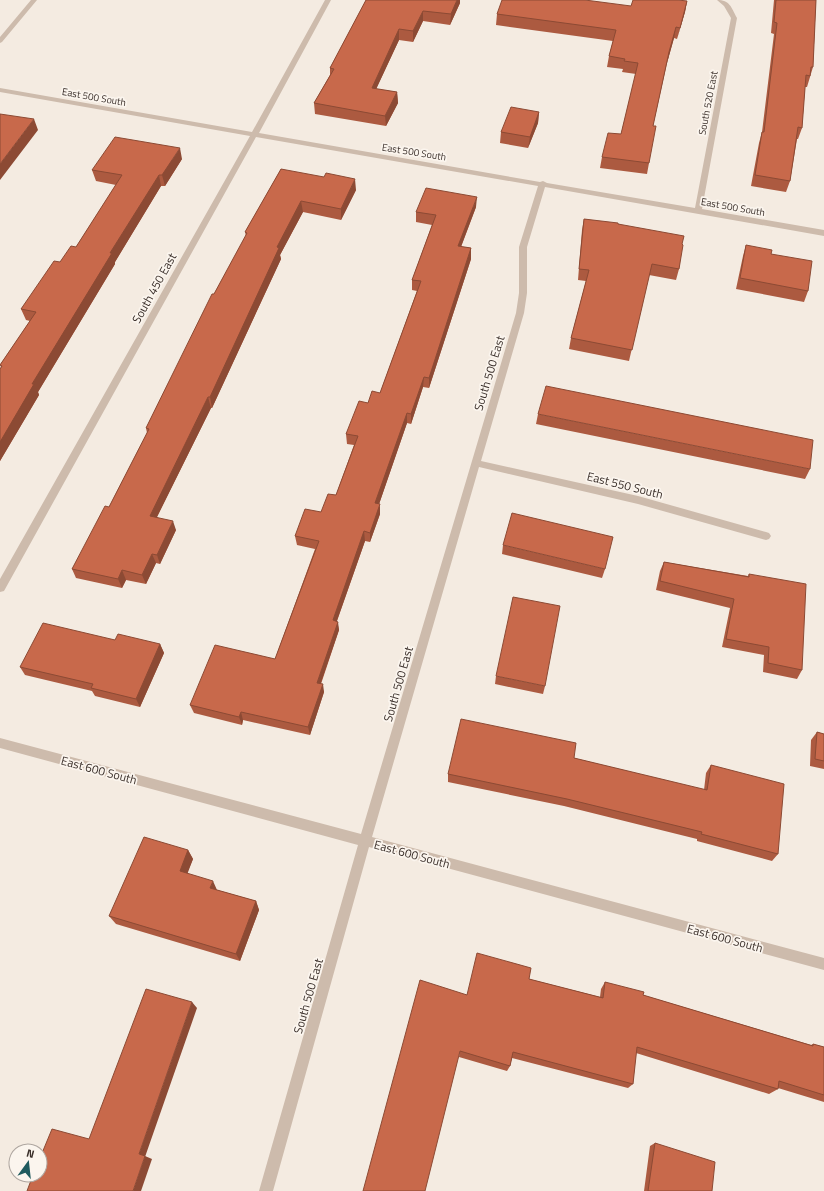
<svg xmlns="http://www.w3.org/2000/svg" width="824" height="1191" viewBox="0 0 824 1191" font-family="'Titillium Web',sans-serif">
  <rect width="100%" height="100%" fill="#f4ebe1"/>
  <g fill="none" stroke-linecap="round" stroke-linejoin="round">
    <path fill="#cdbbac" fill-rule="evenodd" d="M31,0H37L2,42L0,43V37Z
      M325,0H331L259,133L540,182L543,181L547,183L695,208L731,18L724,6L717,0C730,0 731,7 737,18L702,209L824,230V236L545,187L527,247V293L524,313L481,461L638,496L766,532L769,533L771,536L769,539L766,540L638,504L479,467L372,837L824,958V970L369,847L273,1191H259L358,845L0,748V738L361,834L516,313L519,293V247L538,186L256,137L4,591L0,592V579L250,136L0,92V88L252,132Z"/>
  </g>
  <path fill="#ac5a40" d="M366,0L460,3L450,25L423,21L413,42L399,40L376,89L397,92L398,103L386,126L315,114L314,103L330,75V68Z
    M774,0H816L813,67L807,87H805L802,128L798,139H797L790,181L786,192L751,186L759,143L762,132L774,34L771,33Z
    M687,1L685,12L677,39L674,38L667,63L653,126L649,163L647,174L600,168L602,157L621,134L636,74L622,72L623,69L607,67L609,56L613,41L496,25L497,14L631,6Z
    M539,112L538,123L528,148L500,143L501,132Z
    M182,159L165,186H161L115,262V264L38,392L39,395L0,461V369L1,367L0,365L30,321L26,320L21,309L60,262L76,247L116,185L96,181L92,170Z
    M281,169L356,190L341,220L303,212L280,255L281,259L212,408H211L157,517L176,530L160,564L156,563L146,584L126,580L122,588L76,578L72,569L109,507L147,433L146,428L214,294L246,236L245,232Z
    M476,207L461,247L471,248V259L429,388L423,387L411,424L407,423L379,504L380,514L370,542L365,541L337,621L339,630L321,684L324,692L310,735L243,720L242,725L194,713L190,705L275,659L315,549L297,545L295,536L321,512L336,495L354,445L347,444L346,434L368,403L380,393L417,291L412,290V280L432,225L416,222V212Z
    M584,219L618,224L682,244L679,269L676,280L649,275L629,361L569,349L571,338L586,281L578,280L582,230Z
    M746,245L771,254L808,291L804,302L736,289L743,256Z
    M538,414L810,469L805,479L536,424Z
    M503,545L605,569L602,578L502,554Z
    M664,562L748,576L749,574L802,670L797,679L763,672L764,655L722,647L730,608L656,590L660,571Z
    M115,640L160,644L164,653L140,707L95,696L92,691L25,675L20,667Z
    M496,676L545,686L543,694L495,684Z
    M817,732L824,734V769L810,766L811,740Z
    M574,758L704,790L706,773L711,765L778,854L772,861L697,841V839L564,806L448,782V774Z
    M188,850L193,859L187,873L217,890L256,901L259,910L240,961L116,924L109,916Z
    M529,979L600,997L601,989L605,982L643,995L811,1045L813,1044L824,1047V1102L778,1088V1089L769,1094L636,1053L633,1084L628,1088L512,1058L510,1066L507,1071L459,1057L467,995Z
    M655,1143L712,1191H644L650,1146Z"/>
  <path fill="#8c4a34" d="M457,0H460V3L450,25L451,14Z
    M687,1L685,12L677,39L680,28Z
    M423,11V21L413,42V31Z
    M676,27L674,38L667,63L669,52Z
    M399,29V40L372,98V88Z
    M397,92L398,103L386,126L385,116Z
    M539,112L538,123L528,148L530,137Z
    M34,119L38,130L0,180V164Z
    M180,148L182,159L165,186L162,175Z
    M159,175L161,186L115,262V264L38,392L39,395L0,461V442L32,384L110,253Z
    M355,179L356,190L341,220V209Z
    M477,197L476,207L457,257L458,246Z
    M301,201L303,212L280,255L281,259L212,408L210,397L277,247Z
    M471,248V259L429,388V378Z
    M424,377L423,387L411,424V414Z
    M208,397L211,408L153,525L150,516Z
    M407,413V423L376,513L375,503Z
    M380,504V514L370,542V533Z
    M173,521L176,530L160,564L157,555Z
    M364,531L365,541L334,629L333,620Z
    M152,554L156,563L146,584L142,575Z
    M122,570L126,580L122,588L118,579Z
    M338,622L339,630L318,691L317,683Z
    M160,644L164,653L140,707L136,699Z
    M323,684L324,692L310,735L308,727Z
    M241,712L243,720L242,725L239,717Z
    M188,850L193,859L185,880L180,871Z
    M213,881L217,890L210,888Z
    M256,901L259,910L240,961L236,954Z
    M192,1002L197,1008L145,1157L139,1154Z
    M145,1156L152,1159L141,1191H133Z"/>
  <path fill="#c8694b" stroke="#8c4a34" d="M366,0H457L451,14L423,11L413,31L399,29L372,88L397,92L385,116L314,103L334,69L330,68Z
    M502,0H585L631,6L633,0H678L687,1L680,28L676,27L669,52L653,126H656L649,163L602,157L608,133L621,134L638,63L624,61L625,59L609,56L616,30L497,14Z
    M776,0H816L813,67H811L810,76L806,75L802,128L798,127L790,181L755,175L762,132H764L777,23L774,22Z
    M511,107L539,112L530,137L501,132Z
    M0,114L34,119L0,164Z
    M115,137L180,148L162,175H159L110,253H112L32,384H34L0,442V369L2,366L0,365L36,312L21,309L54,261L60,262L71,246L76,247L122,175L92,170Z
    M281,169L324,177L326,173L355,179L341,209L301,201L277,247L279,248L210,397H208L150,516L173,521L157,555L152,554L142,575L122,570L118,579L72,569L105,506L109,507L149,429L146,428L212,294H214L247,233L245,232Z
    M426,188L477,197L458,246L471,248L429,378L424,377L411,414L407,413L375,503L380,504L370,533L364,531L333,620L338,622L317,683L323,684L308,727L241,712L239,717L190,705L215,645L275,659L319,541L295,536L305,509L321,512L328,494L336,495L358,436L346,434L359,401L368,403L372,391L380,393L421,281L412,280L436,215L416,212Z
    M584,219L618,223V224L684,236L682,244L683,245L679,269L652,264L632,350L571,338L589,270L579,269Z
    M746,245L772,250L771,254L812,261L808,291L740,278Z
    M546,386L813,440L810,469L538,414Z
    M512,513L613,537L605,569L503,545Z
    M664,562L749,577V574L806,584L802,670L768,663L769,647L726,639L734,599L660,581Z
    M513,597L560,606L545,686L496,676Z
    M43,623L115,640L118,634L160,644L136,699L91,688L93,684L20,667Z
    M461,719L576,743L574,758L707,790L711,765L784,784L778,854L701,834L702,832L567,799L448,774Z
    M817,732L824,734V761L815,759Z
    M144,837L188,850L180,871L213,881L210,888L256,901L236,954L109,916Z
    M477,953L531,968L529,979L603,998L605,982L644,992L643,995L813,1046V1044L824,1047V1095L779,1081L778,1089L637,1047L633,1084L513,1052L510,1066L460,1051L425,1191H363L420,980L467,995Z
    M146,989L192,1002L139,1154L145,1156L133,1191H27L33,1175H40V1158L52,1129L89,1139Z
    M655,1143L715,1162L712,1191H648Z"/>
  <g text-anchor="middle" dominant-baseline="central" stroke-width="3.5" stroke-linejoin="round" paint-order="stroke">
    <g font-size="10" fill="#3b302b" stroke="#fbf5ee">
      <text transform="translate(94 97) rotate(10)">East 500 South</text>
      <text transform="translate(708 103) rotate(-79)">South 520 East</text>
      <text transform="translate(414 152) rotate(9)">East 500 South</text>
      <text transform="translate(733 207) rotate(10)">East 500 South</text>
    </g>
    <g font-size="12" fill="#3b302b" stroke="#fbf5ee">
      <text transform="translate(154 288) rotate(-61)">South 450 East</text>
      <text transform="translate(489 373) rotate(-73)">South 500 East</text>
      <text transform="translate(625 485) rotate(14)">East 550 South</text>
      <text transform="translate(398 684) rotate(-74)">South 500 East</text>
      <text transform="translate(99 770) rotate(15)">East 600 South</text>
      <text transform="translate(412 854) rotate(15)">East 600 South</text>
      <text transform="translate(725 938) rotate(15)">East 600 South</text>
      <text transform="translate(308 996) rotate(-74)">South 500 East</text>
    </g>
  </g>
  <g transform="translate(28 1163) rotate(15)"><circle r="19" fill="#fbf5ee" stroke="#aea6a0"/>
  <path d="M0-3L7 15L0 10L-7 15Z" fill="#1f5a5e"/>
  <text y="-6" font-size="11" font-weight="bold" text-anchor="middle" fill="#3b302b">N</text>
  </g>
</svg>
